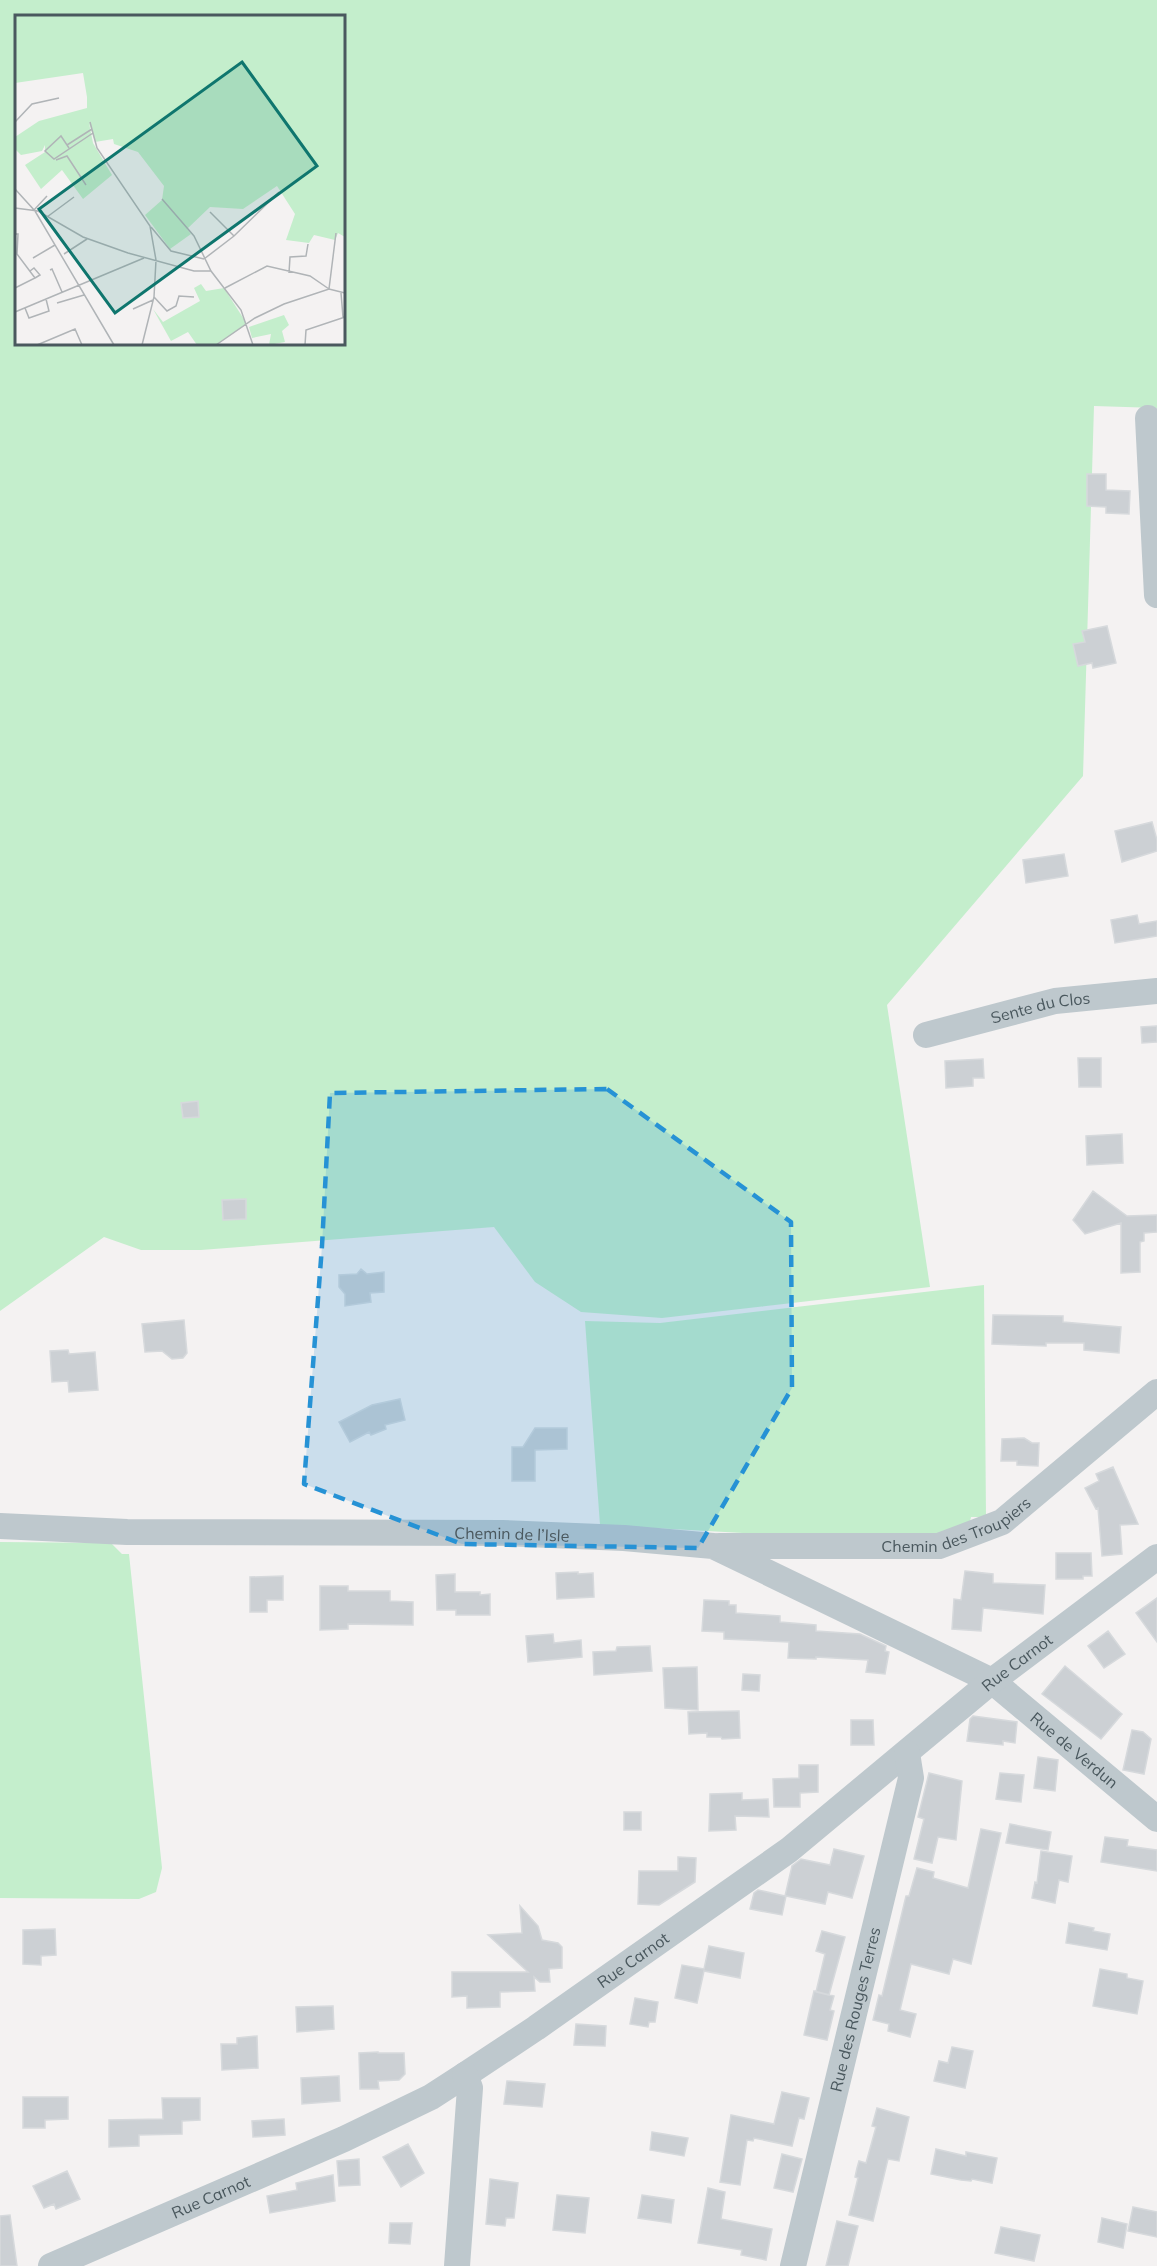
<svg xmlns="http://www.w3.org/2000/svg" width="1157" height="2266" viewBox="0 0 1157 2266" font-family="Mulish,sans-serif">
  <rect width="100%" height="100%" fill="#f4f2f2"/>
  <path fill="#c4eecc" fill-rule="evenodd" d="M0,0H1157V408L1094,406L1083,776L887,1005L930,1287L662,1318L581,1312L535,1282L494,1227L201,1250H141L104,1237L0,1311ZM16,16H344V344H16Z
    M984,1285L986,1517H971L969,1526L942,1538L750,1539L743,1533L600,1525L585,1321L660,1323Z
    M0,1542L111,1543L122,1554H129L162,1868L156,1892L139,1899L0,1898Z"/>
  <path fill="#ccd0d4" stroke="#d6d9dc" stroke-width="1.5" d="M1087,474H1106V490L1130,491L1129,514L1106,513V507L1087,506Z
    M1107,626L1116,663L1093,668L1092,663L1078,666L1073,644L1085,642L1082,631Z
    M1152,822L1157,840V851L1122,862L1115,831Z
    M1064,854L1068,876L1026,883L1023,860Z
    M1137,915L1139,924L1157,921V936L1115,943L1111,920Z
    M1157,1026V1042L1142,1043L1141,1027Z
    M1078,1058H1101V1087H1079Z
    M983,1059L984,1078H973V1086L946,1088L945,1061Z
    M198,1101L199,1117L183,1118L181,1103Z
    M1122,1134L1123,1163L1087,1165L1086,1136Z
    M1093,1191L1127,1216L1157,1215V1232L1144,1233V1241L1140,1242V1272L1121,1273V1223L1085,1234L1073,1220Z
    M246,1199V1219L223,1220L222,1200Z
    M361,1269L367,1274L384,1272V1292L370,1293L371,1302L345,1306V1294L339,1287V1275L357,1274Z
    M993,1315L1063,1316V1322L1121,1327L1119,1353L1084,1350V1343H1046V1346L992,1344Z
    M184,1320L187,1353L183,1358L172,1359L162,1351L145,1352L142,1324Z
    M68,1350L69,1354L95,1352L98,1390L69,1392L68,1381L52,1382L50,1351Z
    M400,1399L405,1420L385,1425L386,1429L371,1435L369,1432L350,1442L339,1422L372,1405Z
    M535,1428H567V1449L535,1450V1481H512V1447H523Z
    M1024,1438L1032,1443H1039L1038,1466L1017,1465V1461H1001L1002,1439Z
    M1113,1467L1138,1524L1120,1525L1122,1554L1102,1556L1098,1508L1096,1509L1085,1488L1099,1481L1096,1474Z
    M1056,1553H1091L1092,1576H1083V1579H1056Z
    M965,1571L993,1574V1583L1045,1585L1043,1614L983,1608L981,1631L952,1629L954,1599L961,1600Z
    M578,1572V1574L593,1573L594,1597L557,1599L556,1573Z
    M455,1574V1592H480V1595L490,1594V1615H456V1610H437L436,1575Z
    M283,1576V1600H267V1612H250V1577Z
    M320,1586H348V1591H390V1601L413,1602V1625L348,1624V1629L320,1630Z
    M1157,1598V1642L1136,1613Z
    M704,1600L729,1601V1605H736V1613L780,1616V1622L816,1625V1631L860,1634L886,1646L885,1651L889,1652L885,1674L866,1672L868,1660L816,1657V1659L788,1658L789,1642L724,1639V1632L702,1631Z
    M1108,1631L1125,1654L1104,1668L1088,1646Z
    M553,1634L554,1643L581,1640L582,1657L528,1662L526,1636Z
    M650,1646L652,1671L594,1675L593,1652L616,1651L617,1647Z
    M1065,1666L1122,1714L1101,1739L1042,1694Z
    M697,1667L698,1710L665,1708L663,1668Z
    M743,1674L760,1675L759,1691L742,1690Z
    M739,1711L740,1738L722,1739L721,1737H707V1733L689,1734L688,1712Z
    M973,1716L1017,1722L1015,1743L1003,1741V1745L967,1741L970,1719Z
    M851,1720H873L874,1745H851Z
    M1132,1730L1143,1732L1151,1739L1144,1774L1123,1770Z
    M1038,1757L1058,1760L1055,1791L1034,1788Z
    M799,1765H818V1792L800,1793V1807H774L773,1779L799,1778Z
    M929,1773L962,1781L956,1840L938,1837L932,1863L914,1859L924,1819L918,1817Z
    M1000,1773L1024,1775L1021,1802L996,1799Z
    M742,1793V1800L768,1799L769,1817L735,1816L736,1830L709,1831L710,1794Z
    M624,1812H641V1830H624Z
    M1010,1824L1051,1832L1048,1850L1006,1843Z
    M981,1829L1001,1833L971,1964L953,1959L949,1974L911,1964L900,2010L916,2014L910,2037L888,2031L889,2024L873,2020L879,1995L882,1996L906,1896H909L917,1868L934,1872L933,1878L968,1888Z
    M1105,1837L1128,1840L1127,1846L1157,1850V1871L1101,1862Z
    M834,1849L864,1856L852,1898L828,1892L825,1904L786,1896L782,1915L750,1909L754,1893L758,1890L785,1896L792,1866L801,1859L830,1865Z
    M1041,1851L1072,1856L1068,1882L1059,1880L1055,1903L1032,1898L1035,1882L1037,1883Z
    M678,1857L696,1858L695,1882L659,1905L638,1904L639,1871H678Z
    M520,1906L538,1926L542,1940L558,1943L562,1947V1968L549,1969L550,1982H540L534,1977L535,1991L500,1992V2007L467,2008V1996L452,1997V1972H528L488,1935L522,1933Z
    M1069,1923L1094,1928L1093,1931L1110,1934L1107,1950L1066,1943Z
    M55,1929L56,1955L41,1956V1965L23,1964V1930Z
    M822,1931L845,1937L829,1995L816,1992L825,1954L816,1951Z
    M709,1946L744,1953L740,1978L704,1971L697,2003L675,1998L682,1965L704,1969Z
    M1100,1969L1127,1974V1978L1143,1981L1137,2014L1093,2006Z
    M814,1991L834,1996L830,2010L834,2011L827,2040L804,2035Z
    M635,1998L658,2002L655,2022H649L648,2027L630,2024Z
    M333,2006L334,2029L297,2032L296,2007Z
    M576,2024L606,2026L605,2046L574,2045Z
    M257,2036L258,2068L222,2070L221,2044H237V2038Z
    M952,2047L973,2051L965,2088L934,2081L939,2061L948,2063Z
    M378,2052V2053H404L405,2074L399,2080L378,2081L379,2089H360L359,2053Z
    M339,2076L340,2101L302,2104L301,2078Z
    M507,2081L545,2084L542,2107L504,2104Z
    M782,2092L809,2098L804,2119L799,2118L792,2146L754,2138L753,2141L747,2140L740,2185L720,2182L731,2115L774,2124Z
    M23,2097H68V2119L45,2120V2128H23Z
    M162,2098H200V2120L182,2121V2134L139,2135V2146L109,2147V2120L163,2119Z
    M877,2108L909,2117L899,2161L888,2159L873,2221L849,2215L858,2178L855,2177L857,2168L859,2161L866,2163L876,2127L872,2126Z
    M284,2119L285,2135L253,2137L252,2121Z
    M652,2132L688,2138L684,2156L650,2150Z
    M408,2144L424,2173L401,2187L383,2157Z
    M936,2149L966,2156V2152L997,2158L992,2183L972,2179L971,2181L961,2180L931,2174Z
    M782,2154L802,2159L793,2192L774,2188Z
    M359,2159L360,2185L339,2186L337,2161Z
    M67,2171L80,2199L56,2209L54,2204L44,2208L33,2186Z
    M333,2175L335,2201L270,2213L267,2196L297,2190L296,2183Z
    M490,2179L518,2183L514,2218H506L505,2226L486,2224Z
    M708,2188L725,2192L721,2219L772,2229L766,2260L741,2255L742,2250L698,2243Z
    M557,2195L589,2198L585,2233L553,2230Z
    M642,2195L674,2200L671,2223L638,2218Z
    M1133,2207L1157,2212V2237L1128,2231Z
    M10,2215L17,2266H0V2216Z
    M1102,2218L1127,2224L1123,2248L1098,2242Z
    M837,2221L858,2226L848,2266H826Z
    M390,2223H412L410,2244L389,2243Z
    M1001,2227L1040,2235L1034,2261L995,2253Z"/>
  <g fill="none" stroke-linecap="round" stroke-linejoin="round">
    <g stroke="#bec8cd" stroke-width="26">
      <path d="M1148,418L1157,595"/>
      <path id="s1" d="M926,1035L1055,1001L1157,991"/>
      <path id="s2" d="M0,1526L127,1532L502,1533L624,1538L713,1546L992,1681L1157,1819"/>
      <path id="s3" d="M719,1546H939L1002,1522L1157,1392"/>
      <path id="s4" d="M51,2266L344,2139L431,2097L465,2075L536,2028L789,1850L992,1681L1157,1557"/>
      <path d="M457,2266L470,2088L465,2075"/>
      <path id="s5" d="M793,2266L911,1778L907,1753"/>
    </g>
  </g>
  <path fill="#2692d5" fill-opacity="0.2" stroke="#2692d5" stroke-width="4.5" stroke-dasharray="12 8" stroke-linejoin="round" d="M607,1089L791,1222L792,1388L698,1548L462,1544L304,1484L322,1246L330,1093Z"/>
  <g text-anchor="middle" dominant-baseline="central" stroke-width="6" stroke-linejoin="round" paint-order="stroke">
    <g font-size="16" fill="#4a585e" stroke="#fff">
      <text stroke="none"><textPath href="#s1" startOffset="118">Sente du Clos</textPath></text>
      <text stroke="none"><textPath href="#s3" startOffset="242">Chemin des Troupiers</textPath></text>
      <text stroke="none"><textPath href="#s2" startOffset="512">Chemin de l’Isle</textPath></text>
      <text stroke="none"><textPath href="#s4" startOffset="1146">Rue Carnot</textPath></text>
      <text stroke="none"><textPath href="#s2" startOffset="1131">Rue de Verdun</textPath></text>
      <text stroke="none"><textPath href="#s4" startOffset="660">Rue Carnot</textPath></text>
      <text stroke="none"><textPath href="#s5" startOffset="264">Rue des Rouges Terres</textPath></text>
      <text stroke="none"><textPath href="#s4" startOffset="174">Rue Carnot</textPath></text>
    </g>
  </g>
  <g transform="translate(15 15)">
    <rect width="330" height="330" fill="#f4f2f2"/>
    <path d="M0,0H330V222L323,218L320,225L299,220L294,228L271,225L280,199L262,171L228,194L195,192L172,214L176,219L155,234L130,200L147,185L149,171L123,137L99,129L98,124L80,127L74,108L78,128L97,160L68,184L47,155L26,174L10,150L30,137V130L27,136L6,140L0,134V122L24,106L72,93V82L68,58L0,68ZM186,269L191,276L209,273L232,309L201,330H182L173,317L156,326L138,294L148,307L185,286L179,273ZM269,300L274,310L267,316L270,327L254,330L256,319L237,323L234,312Z" fill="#c4eecc"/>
    <path fill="none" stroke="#b0b4b7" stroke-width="1.5" d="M0,107L17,89L44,83M75,107L82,133L135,211L141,245L139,282L127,330M52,130L77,114M54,133L46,121L30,136L39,144L78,118M41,145L52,141L71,170M0,174L20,196L99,330M147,184L179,221L196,256L226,295L238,330M0,193L23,196L68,222L113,238L179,256H196M19,195L32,181M195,197L219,221M32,202L59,182M136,212L156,236L189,244M0,219H3L2,239L20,263L0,273M49,239L72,224M18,243L40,230M189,244L219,221L264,177M35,255L37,254L47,277M15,256L19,253L25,260L20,263M274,258L275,242L291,241L293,229M210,273L252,251L295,261L314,274M314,274L321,218M326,278L328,302M139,282L152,296L161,291L164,281L179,282M42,288L69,280M10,293L14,303L34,296L31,284M118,294L138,285M0,297L129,243M22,330L60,314L67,330M201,330L240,303L269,289L314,274L330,278M290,330L291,315L330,302"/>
    <path fill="#0f766e" fill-opacity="0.15" stroke="#0f766e" stroke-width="3" d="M227,47L302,151L100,298L24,194Z"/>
    <rect width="330" height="330" fill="none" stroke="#4a585e" stroke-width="3"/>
  </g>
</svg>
